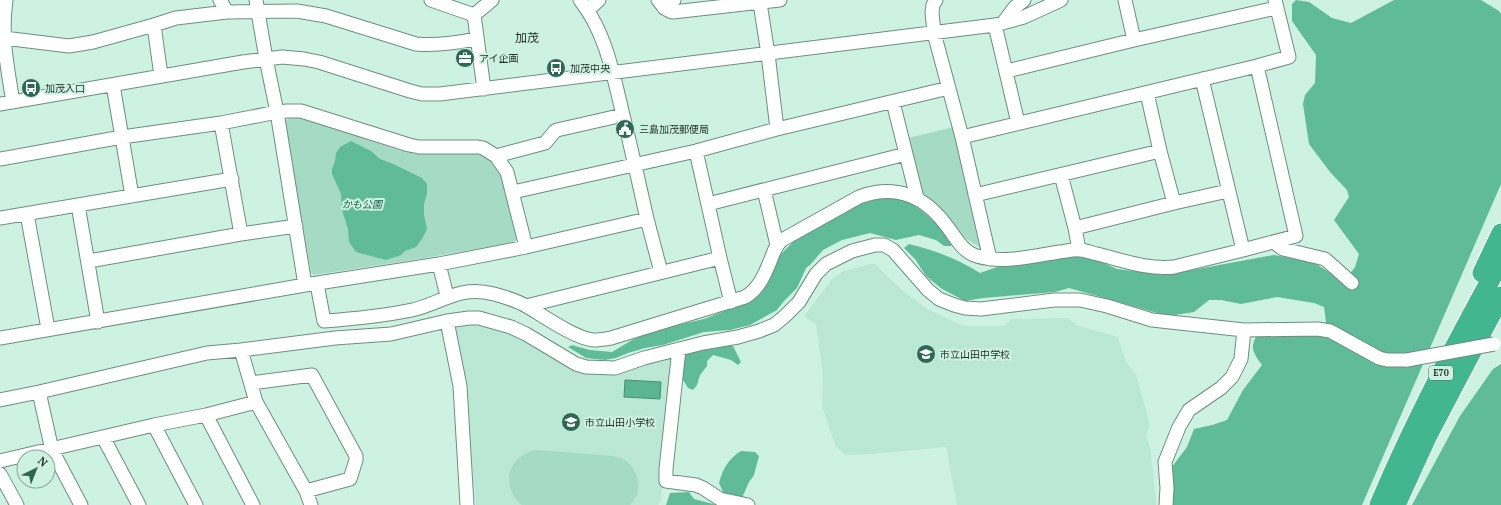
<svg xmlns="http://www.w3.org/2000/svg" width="1501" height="505" viewBox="0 0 1501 505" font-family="'PT Serif','Noto Sans JP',serif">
  <rect width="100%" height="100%" fill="#cef2e2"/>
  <path fill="#bbe8d5" d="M870,264H875L902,290L927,309L964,326H1004L1012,319L1068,318L1076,325L1118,337L1126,362L1136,374L1150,425L1146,436L1150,447L1152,461L1156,505H957L946,447L873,454L846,455L836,447L822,407L823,375L816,325L804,316L832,279L842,272Z
    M455,322L477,324L496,327L519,336L573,369L596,375L605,374L671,356L674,359L661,500L658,505H476L465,395L452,331Z"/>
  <path fill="#a5dbc4" d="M289,118H300L316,122L401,151L479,153L489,158L500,169L519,237L514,242L425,258L314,275L311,273L284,122Z
    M954,127L982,249L954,231L922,196L908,138Z
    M535,450L614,456C616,457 620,457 623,459C639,467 644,493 630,505H522C516,501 513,496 511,490C504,471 516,455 535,450Z"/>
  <path fill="#60bb99" d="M1296,0L1309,2L1332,18L1351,23L1394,0H1481L1499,11L1501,14V184L1362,505H1172L1171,468L1187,447L1194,429L1212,425L1227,420L1243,390L1262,365C1254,354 1249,348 1257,335L1315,334L1326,322L1324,307L1314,303L1277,297L1241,304L1221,300H1209L1194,312L1168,316L1069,288L1055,292L983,298L965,301L942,289L926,276L915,259L904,248L909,244C934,250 958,259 980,273L1003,265L1075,256L1099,261L1117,269L1165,275L1274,255L1313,262L1335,276L1349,275L1355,267L1359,254L1334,220L1349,197L1347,190L1330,172L1309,144L1303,104L1305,95L1315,83L1316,55L1292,21V4Z
    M351,141L371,151L380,159L391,163L422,178L427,184V193L424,204V215L427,229L422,239L416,247L405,251L401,255L386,260L356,252L349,242L348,229L342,210L341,194L332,174V169L335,161L336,153L340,147Z
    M875,197C882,197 892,196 900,199C921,206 939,225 952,242L951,246H944L936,240L919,235L896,240L870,233L842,240L823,250L810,265L806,268L797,288L784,301L777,310L750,325L730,330L704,332L663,345L645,348L628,353L616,358L605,360L586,358L568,347L573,345L575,346L590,350L612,352L632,340L652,331L704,319L753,300L767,285L769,279L779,256L801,234L849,208Z
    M730,344L733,346L741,362L738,365L731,360L713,355L707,361V366L700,375L697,385L693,390L688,388L680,375L682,362L686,353L708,346L714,348Z
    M1501,364V505H1412L1460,416L1493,369Z
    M741,451L755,452L759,456L754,475L749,482L742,498L725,496L719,483C723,469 728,459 741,451Z
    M689,492L694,499L717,505H666L670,493Z"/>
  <path fill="#59b593" stroke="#498e74" d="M625,380L661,382L660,399L624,397Z"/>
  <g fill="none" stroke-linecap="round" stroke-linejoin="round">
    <defs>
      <path id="minor" d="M6,0C1,36 7,66 13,102
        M220,0L227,12
        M256,0L266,59L277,112L305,285
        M431,0L474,15
        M658,0C662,5 666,11 673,12L780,0
        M936,0L933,5L932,12L934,33L962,137L990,259
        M1125,0L1134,40
        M760,3L768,54L777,129
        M664,8L674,0
        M588,10L599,0
        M474,15L484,89
        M474,15L492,0
        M1003,23L1015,7L1024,0
        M154,25L161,76
        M995,25L1018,123
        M0,39L4,38L69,46L93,42L154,25L176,18L227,12L297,11L326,16L416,44C437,46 456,43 476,39
        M1007,71L1134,40L1276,8
        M1202,79L1243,250L1296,236L1257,66
        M113,85L132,196
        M1147,93L1160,151L1174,203
        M893,102L917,198
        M0,104L243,62L282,57L304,59L319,62L410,91L422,94H440L995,25L1024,17L1061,0
        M221,123L241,234
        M962,137L1257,66L1289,57L1275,0
        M696,151L720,258L731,302
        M496,156L545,143L555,131L557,130L623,115
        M0,159L122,137L221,123L277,112L287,111H301L409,145L419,147H478L483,148L496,156L507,172L526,247
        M1061,175L1075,228L1079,250
        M764,190L777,245
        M513,192L696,151L777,129L949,88
        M975,195L1160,151
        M708,204L906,154
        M78,205L98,322
        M27,214L48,329
        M0,218L232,179
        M647,219L661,272
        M1075,228L1174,203L1228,191
        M1274,242L1283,249L1325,259L1352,283
        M89,261L241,234L296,226
        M439,264L447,296
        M317,284L324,321C353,319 383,316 412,310C443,303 458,285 494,294C505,297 518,301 528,307C545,317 575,338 593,340C600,340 605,339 611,338L745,297C759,289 765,274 771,259C774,251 776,245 782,240L859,197C894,184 924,195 946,225C955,236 962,252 977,256C1003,264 1033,256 1059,252C1065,252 1073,249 1080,250C1085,250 1092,253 1097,254C1122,260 1148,270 1174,267L1243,250
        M526,306L720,258
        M447,321L460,386L467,505
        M0,338L305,285L439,264L526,247L647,219C639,183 631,147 622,111C613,73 605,31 580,0
        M679,349L666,469V481L696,485L703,488L720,499L748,505
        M241,350L256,402L306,491L311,505
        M251,383L312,375L356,456V460L350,479L306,491
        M39,392L52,450L81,505
        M0,400L39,392L207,353L241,350L335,338L391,334L447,321L469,318H479L511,327L526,334L576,364L586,367L615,368L644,358L703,343L738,337L759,331L774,325L785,316L799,302L816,274L826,264L852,251L875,245H884L893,250L928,290L939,299L954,305L965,308L981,309L1054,300H1080L1107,306L1152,320L1244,330L1318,329L1330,331L1379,358L1387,360H1407
        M206,415L253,505
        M154,425L196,505
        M103,437L139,505
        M0,461L154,425L206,415L256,402
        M0,474L17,505
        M1166,505L1167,488L1165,462L1179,427L1189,410L1221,388L1232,377L1241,359L1244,330"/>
      <path id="highway" d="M1482,273L1501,233
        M1379,505C1414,421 1457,340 1501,261
        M1396,505L1428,435L1501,296"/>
    </defs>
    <use href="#minor" stroke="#6c8e80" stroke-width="15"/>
    <use href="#highway" stroke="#fff" stroke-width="21"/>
    <use href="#minor" stroke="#fff" stroke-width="13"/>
    <use href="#highway" stroke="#42b68e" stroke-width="19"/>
    <defs>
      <path id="minor-bridge" d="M1407,360L1494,344"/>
    </defs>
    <use href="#minor-bridge" stroke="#6c8e80" stroke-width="15" stroke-linecap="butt"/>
    <use href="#minor-bridge" stroke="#fff" stroke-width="13"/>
  </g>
  <defs>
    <symbol id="office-disc" viewBox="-11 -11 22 22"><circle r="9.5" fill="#2c6852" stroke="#cef2e2"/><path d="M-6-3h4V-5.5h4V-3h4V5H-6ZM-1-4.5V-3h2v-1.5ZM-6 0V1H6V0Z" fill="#fff"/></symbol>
    <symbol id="bus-disc" viewBox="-11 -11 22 22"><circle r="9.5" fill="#2c6852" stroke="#cef2e2"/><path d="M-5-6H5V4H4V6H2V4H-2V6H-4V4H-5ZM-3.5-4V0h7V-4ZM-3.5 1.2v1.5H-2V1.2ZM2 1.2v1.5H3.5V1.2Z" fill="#fff"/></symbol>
    <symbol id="civic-disc" viewBox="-11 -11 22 22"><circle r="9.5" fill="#2c6852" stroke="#cef2e2"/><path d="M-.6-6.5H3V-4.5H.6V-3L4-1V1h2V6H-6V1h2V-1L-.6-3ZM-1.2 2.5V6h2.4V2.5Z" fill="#fff"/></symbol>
    <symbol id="school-disc" viewBox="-11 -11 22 22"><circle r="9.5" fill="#2c6852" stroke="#cef2e2"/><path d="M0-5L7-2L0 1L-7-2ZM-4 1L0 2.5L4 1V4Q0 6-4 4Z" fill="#fff"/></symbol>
  </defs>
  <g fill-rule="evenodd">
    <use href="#office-disc" x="454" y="47" width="22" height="22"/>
    <use href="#bus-disc" x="545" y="57" width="22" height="22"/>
    <use href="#bus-disc" x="20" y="77" width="22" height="22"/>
    <use href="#civic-disc" x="614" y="118" width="22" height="22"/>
    <use href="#school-disc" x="915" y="343" width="22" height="22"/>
    <use href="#school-disc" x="560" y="411" width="22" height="22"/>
  </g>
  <g text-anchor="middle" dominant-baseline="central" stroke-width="4" stroke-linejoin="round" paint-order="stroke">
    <rect fill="#cef2e2" stroke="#586c63" stroke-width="1" x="1429" y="366" width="24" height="14" rx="3"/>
    <g font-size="9" font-weight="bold" fill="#25332d">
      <text x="1441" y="373">E70</text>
    </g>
    <g font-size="10" fill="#25332d" stroke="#cef2e2" text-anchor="start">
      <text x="479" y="58">アイ企画</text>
      <text x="570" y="68">加茂中央</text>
      <text x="45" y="88">加茂入口</text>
      <text x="639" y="129">三島加茂郵便局</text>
      <text x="940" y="354">市立山田中学校</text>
      <text x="585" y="422">市立山田小学校</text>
    </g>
    <g font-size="10" font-style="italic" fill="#175e47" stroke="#cef2e2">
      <text x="362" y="204">かも公園</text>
    </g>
    <g font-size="12" fill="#25332d" stroke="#cef2e2">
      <text x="527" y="37">加茂</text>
    </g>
  </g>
  <g transform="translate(36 469) rotate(43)"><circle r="19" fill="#cef2e2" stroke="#8aa69a"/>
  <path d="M0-3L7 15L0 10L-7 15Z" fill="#2c6852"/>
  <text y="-6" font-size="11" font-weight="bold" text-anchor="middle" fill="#25332d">N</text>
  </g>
</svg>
